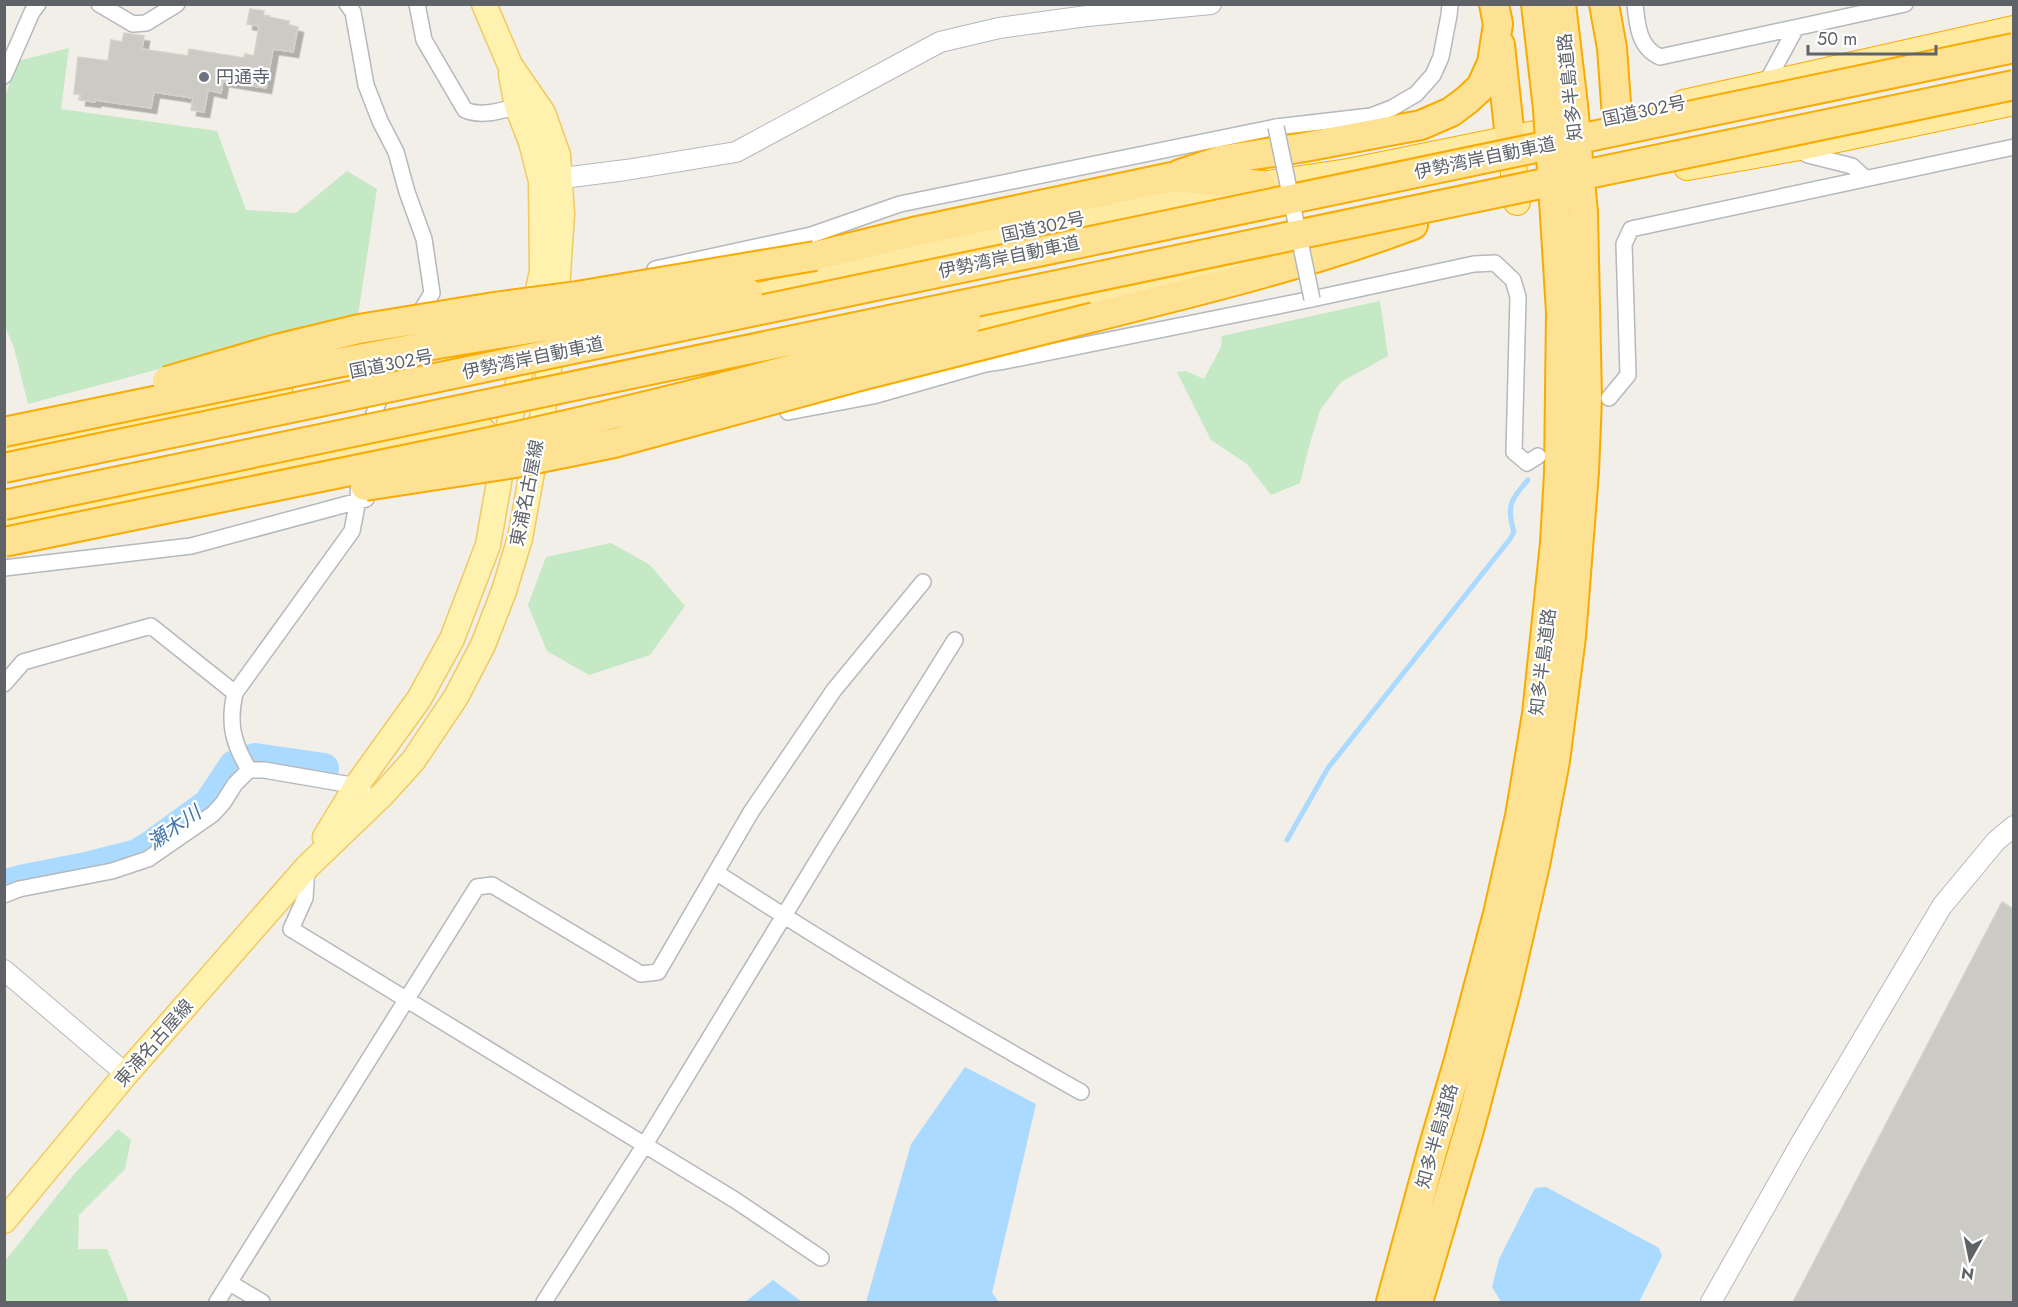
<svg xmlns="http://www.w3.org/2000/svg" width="2018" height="1307" viewBox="0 0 2018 1307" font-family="Jost,'Noto Sans JP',sans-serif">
  <defs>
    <filter id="shadow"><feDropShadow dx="5.5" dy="5.5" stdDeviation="0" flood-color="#0004"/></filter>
  </defs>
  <rect width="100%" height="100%" fill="#f1efe8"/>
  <path fill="#c5e8c5" d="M69,48L61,109L217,131L246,210L296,213L347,171L377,189L358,316L28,404L14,348L5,326L4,99L18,61Z
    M1380,301L1388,356L1341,382L1320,410L1308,450L1300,483L1271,495L1247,464L1211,440L1177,372L1186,371L1204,379L1221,347L1222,336Z
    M611,543L650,565L685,606L650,655L589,675L547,651L528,605L546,557Z
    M118,1129L131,1140L125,1169L79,1215L78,1249H107L129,1302H5V1261L76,1172Z"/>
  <path fill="#aadaff" d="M965,1067L1036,1104L992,1293L999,1302H866L911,1144Z
    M1546,1187L1659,1248L1662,1256L1639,1302H1501L1492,1287L1499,1259L1535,1188Z
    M773,1280L802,1302H745Z"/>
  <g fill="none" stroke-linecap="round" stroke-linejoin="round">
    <path stroke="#aadaff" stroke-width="5" d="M1287,840L1328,768L1510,539L1514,532C1506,506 1511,499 1528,480"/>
    <path stroke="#aadaff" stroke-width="30" d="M4,885L20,880L86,867L137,854L153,844L208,804L234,765L255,758L324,768"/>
  </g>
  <path fill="#cccac5" stroke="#d6d1c6" stroke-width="1.5" filter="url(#shadow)" d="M250,9L264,11L263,16L289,21V25L298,27L293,52L273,49L266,88L223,81L221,93L208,90L204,112L191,110L193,98L154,92L151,108L95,100V102L80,100L81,94H74L78,57L108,61L111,40L122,42L124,33L144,36L142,49L188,56L189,49L244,58L245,54L254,56L259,26L247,24Z
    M2002,902L2013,909V1302H1793Z"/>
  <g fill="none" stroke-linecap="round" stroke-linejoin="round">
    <defs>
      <path id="minor" d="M99,4L133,24L146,23L177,4
        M347,4L353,12L366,85L380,121L396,152L407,192L424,239L432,293L415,321
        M417,4L424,40L465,110C481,117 501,111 517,106
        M1635,4C1637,25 1639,48 1660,57L1905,4
        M4,76L32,12L38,4
        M1765,85L1796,28
        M1796,149L1808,155L1852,166L1865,178
        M655,269L811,235L900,204L1276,127L1371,116L1392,108L1416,94L1433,75L1441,57L1449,15L1450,4
        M1609,398L1628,375L1624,244L1631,229L2014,147
        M788,412L873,396L985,364L1005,361L1312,299L1474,264L1495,263L1513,280L1518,297L1514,452L1527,463L1538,456
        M368,431L392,362L399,350
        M4,568L191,546L366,499
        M4,684L23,662L151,626L235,693
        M249,770C233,743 228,724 235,693L352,531L358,500L359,477
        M307,867L305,898L291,929L735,1200L821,1258
        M717,873C836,950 958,1023 1081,1092
        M4,895L19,889L112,871L148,859L213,814L223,803L235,784L249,770H264L363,787
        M230,1283L262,1302
        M217,1302L477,887L492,885L641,974L658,972L751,812L834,690L923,582
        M544,1302L644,1146L827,845L955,640"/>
      <path id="tertiary" d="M547,180L626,170L736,152L940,42L999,28L1087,16L1211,4
        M4,970L126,1074
        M1711,1302L1801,1143L1942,906L1996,841L2014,826"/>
      <path id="primary" d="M325,837L357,785L419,699L452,639L488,545L509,425L542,271L541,181L531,142L517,106L511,74
        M4,1221L126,1074L307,867L383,794L413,761L456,697L483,645L504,591L520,538L542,418L554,333L562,214L558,155L543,113L510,65L484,4"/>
      <path id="trunk" d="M1684,103L2014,29
        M1510,138L1517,202
        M1687,167L1794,148L2014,102
        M727,301L764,295L1059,222L1261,185L1348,172L1569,127
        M948,327L1299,250
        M4,453L279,389
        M4,521L482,430"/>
      <path id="motorway" d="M1536,4L1548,109
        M1561,4L1573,105
        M1604,4L1612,48L1617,117
        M1500,45L1510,138
        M1180,174L1222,160L1305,147L1421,125L1451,112L1467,100L1481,87L1492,63L1498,24L1494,4
        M815,256L913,232L1172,177L1261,185
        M1094,317C1202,290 1309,264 1413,225
        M1391,1302L1432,1152L1459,1060L1498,914L1520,816L1537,714L1555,543L1559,473L1561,312L1555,216
        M1418,1302L1469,1130L1505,995L1535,865L1555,761L1571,637L1584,472L1587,398L1583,213"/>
    </defs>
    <use href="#minor" stroke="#b5b8bc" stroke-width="18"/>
    <use href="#tertiary" stroke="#b5b8bc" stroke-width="22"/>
    <use href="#primary" stroke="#f2c960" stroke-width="27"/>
    <use href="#trunk" stroke="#f9ab00" stroke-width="28"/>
    <use href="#motorway" stroke="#f9ab00" stroke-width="32"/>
    <use href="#minor" stroke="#fff" stroke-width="15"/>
    <use href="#tertiary" stroke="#fff" stroke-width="20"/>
    <use href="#primary" stroke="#fff2af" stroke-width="24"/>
    <use href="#trunk" stroke="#feeaa1" stroke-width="26"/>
    <use href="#motorway" stroke="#fde293" stroke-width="28"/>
    <defs>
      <path id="minor-bridge" d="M1276,127L1312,299"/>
      <path id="motorway-bridge" d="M1573,105L1583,213
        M1548,109L1555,216
        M167,381L280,348L359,329L494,307L577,296L815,256
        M4,432L332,364L438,344L748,293
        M4,468L2014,48
        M365,486L515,463L614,443L860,376L1094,317
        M4,505L2014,85
        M4,542C155,510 306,481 457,449C629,413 798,369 967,322"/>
    </defs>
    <use href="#minor-bridge" stroke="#b5b8bc" stroke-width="18" stroke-linecap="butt"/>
    <use href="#motorway-bridge" stroke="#f9ab00" stroke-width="32" stroke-linecap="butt"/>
    <use href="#minor-bridge" stroke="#fff" stroke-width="15"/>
    <use href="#motorway-bridge" stroke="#fde293" stroke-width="28"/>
  </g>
  <circle fill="#6b7280" stroke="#fff" stroke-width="2" cx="204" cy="77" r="6"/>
  <g text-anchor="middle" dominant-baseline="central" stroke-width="4.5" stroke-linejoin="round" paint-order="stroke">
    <g font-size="18" fill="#5b616d" stroke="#fff" text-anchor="start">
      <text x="216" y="77">円通寺</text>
    </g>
    <g font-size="18" fill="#5f6368" stroke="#fff">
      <text transform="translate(1570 87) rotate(-96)">知多半島道路</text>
      <text transform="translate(1644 111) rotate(-12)">国道302号</text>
      <text transform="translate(1485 158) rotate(-12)">伊勢湾岸自動車道</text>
      <text transform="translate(1043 227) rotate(-12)">国道302号</text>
      <text transform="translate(1009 257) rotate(-12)">伊勢湾岸自動車道</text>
      <text transform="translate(533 358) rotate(-12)">伊勢湾岸自動車道</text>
      <text transform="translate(391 364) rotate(-11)">国道302号</text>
      <text transform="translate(527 493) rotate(-79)">東浦名古屋線</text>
      <text transform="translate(1543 662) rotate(-83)">知多半島道路</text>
      <text transform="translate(154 1043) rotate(-49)">東浦名古屋線</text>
      <text transform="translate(1437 1136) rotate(-74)">知多半島道路</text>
    </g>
    <g font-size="20" font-style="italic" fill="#4174aa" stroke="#fff">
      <text transform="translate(174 828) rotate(-35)">瀬木川</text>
    </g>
  </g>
  <rect width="2018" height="1307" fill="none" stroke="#5f6368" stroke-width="12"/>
  <g transform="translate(1970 1259) rotate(189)" stroke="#ffffff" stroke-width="4.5" paint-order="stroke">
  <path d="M0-4.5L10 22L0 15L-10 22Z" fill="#5f6368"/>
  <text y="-9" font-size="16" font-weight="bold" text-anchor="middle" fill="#5f6368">N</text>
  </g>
  <path d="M1808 45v9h128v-9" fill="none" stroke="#5f6368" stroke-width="3"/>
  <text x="1817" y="45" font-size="18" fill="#5f6368" stroke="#ffffff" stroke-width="4.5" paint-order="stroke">50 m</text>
</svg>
